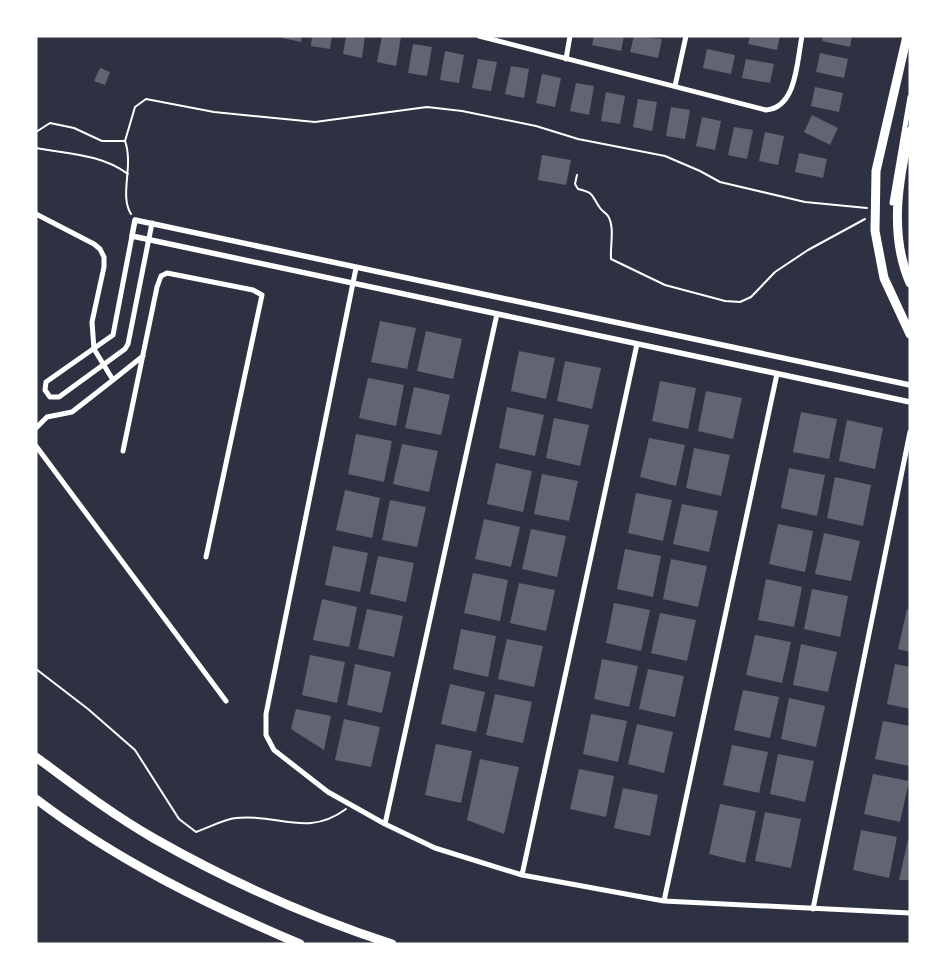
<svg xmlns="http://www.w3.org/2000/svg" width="946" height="980" viewBox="0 0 946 980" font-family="'Sofia Sans Condensed',sans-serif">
  <rect width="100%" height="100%" fill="#2d3142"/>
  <path fill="#626471" d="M282,36H302L301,42L282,38Z
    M312,36H332L330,49L311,46Z
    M346,36H365L362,58L343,54Z
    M382,36L401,37L396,66L377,62Z
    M594,36H624L621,51L592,45Z
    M634,36L662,39L658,58L630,52Z
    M750,36H780L777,50L748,44Z
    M823,36H852L850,47L822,41Z
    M413,44L432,47L427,76L408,73Z
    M707,49L735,55L731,74L703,68Z
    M445,51L464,55L459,83L440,80Z
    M820,53L848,59L844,78L816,72Z
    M478,59L497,62L491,91L472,88Z
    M746,59L774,64L770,83L742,78Z
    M511,66L529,69L524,98L505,94Z
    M100,68L110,72L105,85L94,81Z
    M542,74L561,78L555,107L536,103Z
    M576,83L594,86L589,115L570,111Z
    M815,87L843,93L839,112L811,106Z
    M606,92L625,96L620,124L601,121Z
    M638,99L657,102L652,131L633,127Z
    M671,107L690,110L685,139L666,136Z
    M812,115L838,128L830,145L804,132Z
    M702,117L721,121L715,150L696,146Z
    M734,127L753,130L747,159L728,155Z
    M765,132L784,136L778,165L759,161Z
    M799,153L827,159L823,178L795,172Z
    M542,155L571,160L566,185L538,180Z
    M380,321L416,328L407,369L371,362Z
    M426,331L462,339L453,379L417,371Z
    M519,351L555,358L546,399L511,391Z
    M565,361L601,368L592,409L557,401Z
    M368,378L404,385L396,426L359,418Z
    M660,381L696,388L688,429L652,421Z
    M414,387L450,395L441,435L405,428Z
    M706,391L742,398L733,439L698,431Z
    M507,407L544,415L535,456L499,448Z
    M801,412L837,419L829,459L793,452Z
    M554,418L589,425L580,466L546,458Z
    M847,420L883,428L875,469L839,461Z
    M356,434L392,441L384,482L348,474Z
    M649,438L685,445L676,486L640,477Z
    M402,444L438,451L429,492L393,484Z
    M694,448L730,455L721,496L686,488Z
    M496,463L532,471L523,512L487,504Z
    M789,468L825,475L817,516L781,508Z
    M542,474L578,481L569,521L534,514Z
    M835,477L871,485L863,526L827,518Z
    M345,490L380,498L372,538L336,530Z
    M636,493L672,500L663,541L628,533Z
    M390,500L426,507L417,547L382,540Z
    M682,504L718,511L709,552L673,544Z
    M484,519L520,527L511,567L475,559Z
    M778,524L813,531L805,572L769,564Z
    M531,529L566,536L557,577L522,569Z
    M824,533L860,541L851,581L815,574Z
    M333,546L368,553L360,592L325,585Z
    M625,549L661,556L653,597L617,589Z
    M378,556L414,563L406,602L370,594Z
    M671,559L707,566L698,607L663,599Z
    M473,573L508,580L500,621L464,613Z
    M766,579L802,587L794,627L758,620Z
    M519,583L555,590L546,631L510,623Z
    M812,589L848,596L840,637L804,629Z
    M322,599L357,607L349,647L313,640Z
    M614,603L650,610L641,651L606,643Z
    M367,609L403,616L394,657L358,649Z
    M907,609H910V652L898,649Z
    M660,613L696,620L687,661L651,653Z
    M461,629L496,636L488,677L453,669Z
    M755,635L791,642L782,683L746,675Z
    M507,639L543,646L534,687L498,679Z
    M801,644L837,652L828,692L793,685Z
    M310,655L345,662L337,703L302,695Z
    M602,659L638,666L629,707L594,699Z
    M355,664L391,672L382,713L347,705Z
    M895,664L910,667V709L887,704Z
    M648,669L684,676L675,717L639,709Z
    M450,684L485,692L476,732L441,724Z
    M743,690L779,697L770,738L734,730Z
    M495,694L532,702L523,743L486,735Z
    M789,698L825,706L816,747L781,739Z
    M296,709L331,716L324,750L291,729Z
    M591,714L627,721L618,762L583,754Z
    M344,719L380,727L371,767L335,760Z
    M883,721L910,726L909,766L875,759Z
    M637,724L673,732L664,773L628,764Z
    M436,744L472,751L461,803L425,795Z
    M732,745L768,752L759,793L723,785Z
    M778,754L814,761L805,802L770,794Z
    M480,759L519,767L504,834L467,820Z
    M579,769L614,776L606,817L570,809Z
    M873,774L909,781L900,822L864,814Z
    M623,788L658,795L650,836L614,828Z
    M720,804L756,811L745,863L709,854Z
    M765,812L801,819L791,868L755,861Z
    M861,830L897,837L889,878L853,870Z
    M908,840H910V880H899Z"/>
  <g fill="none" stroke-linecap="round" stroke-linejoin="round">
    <path stroke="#fff" stroke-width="2" d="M36,132L50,123L74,128L102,141H125
      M125,141L135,107L146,99L214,112L315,122L427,107L462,111L536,126L578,139L665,156L700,171L720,182L805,202L867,208
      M125,141C134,166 119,195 131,214
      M36,148C68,154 101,154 128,174
      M577,175L575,184L578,189C595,193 591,195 600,208C602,211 606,213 608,216C615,227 610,246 611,259L665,285L725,301L740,302L751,297L775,272L808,250L865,219
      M36,669L88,709L135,750L179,819L196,832C208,828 224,819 236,818C278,813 307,838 346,809"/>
    <path stroke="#fff" stroke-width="5" d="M479,36L766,110C797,108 797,60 802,36
      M566,59L570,36
      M675,86L686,36
      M892,203L910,97
      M36,214L94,244L100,249L104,257V267L92,322L94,349L113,380L143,356
      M132,236L113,335L46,382L45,390L50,397H59L125,349L128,344L152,223
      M356,268L266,714V735L274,750L328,792L385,824L435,848L522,875L664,901L910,913
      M36,428L47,417L72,412L113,380
      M36,446L226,701
      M123,451L157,287L161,276L167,273L253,290L262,295L206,557
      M385,824L497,314
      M522,875L637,344
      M664,901L777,374
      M813,909L910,432"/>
    <path stroke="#fff" stroke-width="5.5" d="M910,385L135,220L132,236L910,402"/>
    <path stroke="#fff" stroke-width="9" d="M907,36L876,171L875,231L884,278L910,334
      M910,131C898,180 889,235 910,283
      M36,757C75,786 113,815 155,839C229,881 312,918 392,944
      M36,799C116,860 208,905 300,944"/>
  </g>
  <rect width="946" height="980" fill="none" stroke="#ffffff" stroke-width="75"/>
</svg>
